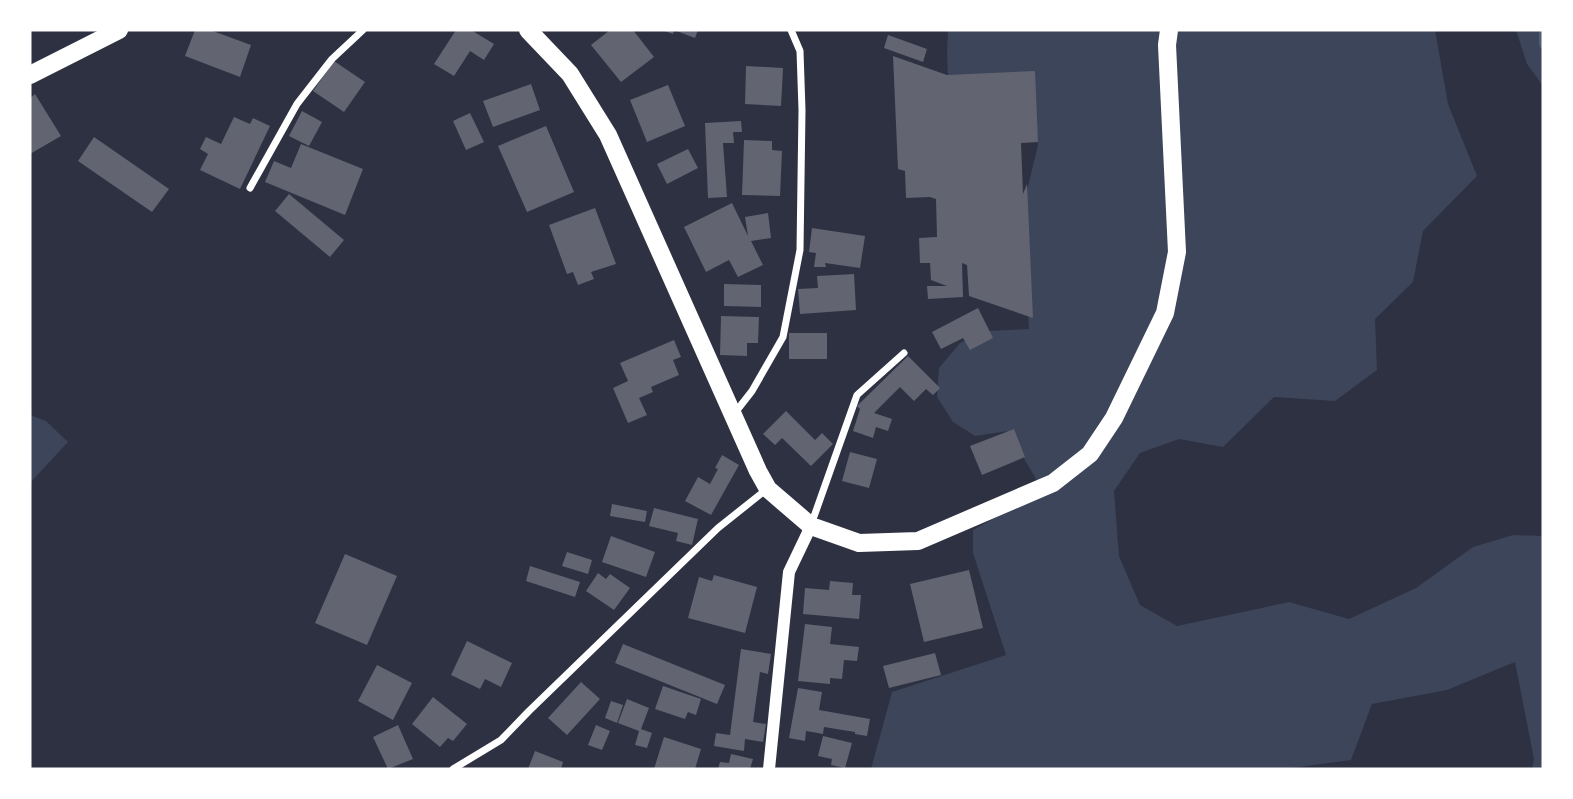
<svg xmlns="http://www.w3.org/2000/svg" width="1573" height="799" viewBox="0 0 1573 799" font-family="'PT Sans',sans-serif">
  <rect width="100%" height="100%" fill="#2d3142"/>
  <path fill="#3c4559" d="M948,30H1435L1448,104L1477,176L1423,231L1413,282L1375,319L1377,370L1335,401L1274,397L1223,447L1179,439L1140,453L1114,491L1119,556L1140,605L1177,626L1289,602L1349,619L1416,588L1473,547L1513,535L1543,536V769H1532L1534,759L1515,662L1447,690L1372,704L1351,760L1284,769H871L892,692L1006,655L973,553V530L1043,491L1008,431L975,436L953,422L937,397L939,368L960,343L987,331L1029,329L1023,207L1038,145L1033,74L948,80L947,52Z
    M1516,30H1543V86L1527,64Z
    M30,415L46,421L68,442L30,483Z"/>
  <g fill="none" stroke-linecap="round" stroke-linejoin="round">
    <path stroke="#4f5d75" stroke-width="6" d="M1542,30V44L1543,46"/>
  </g>
  <path fill="#626471" d="M195,30H210L251,45L240,77L185,56Z
    M456,30H471L494,44L484,60L470,51L454,76L434,64Z
    M610,30H633L654,57L621,82L591,45Z
    M662,30H698L695,38L674,30L673,34Z
    M888,35L927,49L923,62L884,48Z
    M893,56L947,75L1035,71L1038,142L1021,143L1023,194L1027,184L1033,318L969,296L967,265L962,263L963,297L928,299L927,286H947L931,280L930,263H920L919,238L937,237L936,199L930,197L906,198L905,171L898,169Z
    M334,61L365,82L344,112L313,91Z
    M746,66L783,68L781,106L745,104Z
    M531,84L540,110L493,127L483,101Z
    M668,85L685,126L647,142L630,100Z
    M35,94L61,136L30,154V98Z
    M302,111L322,122L309,146L289,136Z
    M470,113L484,142L466,150L453,121Z
    M234,117L250,124L253,118L270,126L240,189L200,170L208,154L200,149L206,137L221,144Z
    M741,121L742,132H733L734,143H723L727,197L708,198L705,123Z
    M546,126L574,192L527,212L498,146Z
    M94,137L169,189L152,212L78,161Z
    M744,140L772,141V150L782,151L780,196L742,195Z
    M301,144L363,169L345,215L265,182L274,161L291,168Z
    M688,149L698,168L667,184L657,164Z
    M289,194L344,240L330,257L275,211Z
    M732,203L748,236L745,217L768,213L771,238L751,241L763,265L738,277L729,260L706,272L684,227Z
    M595,208L616,264L591,272L594,279L578,285L573,272L567,274L549,225Z
    M812,228L865,236L860,268L825,263L826,267H814L816,253L809,252Z
    M854,274L856,310L800,314L798,289L818,288L817,276Z
    M724,284L761,285V307L724,306Z
    M978,308L993,338L970,350L963,338L941,349L932,332Z
    M721,316L759,317L758,343H747V356L720,355Z
    M789,333H827V359H789Z
    M674,340L681,357L673,360L679,375L651,387L653,392L639,398L647,415L628,423L613,388L628,381L620,363Z
    M908,356L940,388L933,395L926,389L914,401L900,387L874,413L892,419L888,431L876,427L873,438L853,431L860,409L857,406Z
    M786,411L815,440L822,433L833,444L811,466L782,438L775,445L763,434Z
    M1014,429L1025,457L982,475L970,446Z
    M850,452L877,459L869,488L842,481Z
    M722,455L739,465L711,515L685,501L698,477L710,484L718,469L715,468Z
    M612,504L647,511L645,522L610,516Z
    M654,508L698,519L692,545L676,541L678,533L649,526Z
    M611,536L655,552L646,577L602,562Z
    M567,552L592,560L588,574L562,566Z
    M345,554L397,576L367,645L315,623Z
    M530,566L580,582L575,597L526,581Z
    M969,570L983,628L924,642L910,584Z
    M598,573L606,579L610,574L630,588L614,610L586,591Z
    M714,575L757,587L745,633L688,618L699,577L712,581Z
    M830,581L853,583L852,595H861L859,619L803,614L805,588L829,590Z
    M805,624L832,627L830,644L859,647L857,661L844,660L842,679L830,678V684L798,681Z
    M467,641L512,663L501,687L485,679L480,689L451,675Z
    M623,644L725,685L717,704L615,663Z
    M741,649L771,654L768,674L760,672L753,722L766,724L763,742L745,739L744,751L714,746L716,733L730,735Z
    M935,653L941,675L889,688L883,666Z
    M377,665L412,683L393,720L358,701Z
    M581,682L600,699L567,735L548,718Z
    M663,686L701,699L696,715L688,712L685,719L655,709Z
    M798,688L822,692L819,710L870,719L867,736L855,734V732L824,727L823,734L806,731L805,741L789,738Z
    M433,697L467,724L453,741L448,738L440,747L412,724Z
    M627,699L649,708L641,729L652,733L647,748L635,745L639,731L618,723Z
    M611,701L623,705L617,723L605,718Z
    M398,725L413,759L388,769L373,737Z
    M596,725L610,731L602,750L588,745Z
    M823,736L852,743L845,768L831,765L832,759L818,756Z
    M664,737L701,749L695,769H654Z
    M535,751L563,762L561,769H528Z
    M731,754L753,759L750,769H718L720,762L729,763Z"/>
  <g fill="none" stroke-linecap="round" stroke-linejoin="round">
    <path stroke="#fff" stroke-width="7" d="M250,188L297,104L332,59L363,30
      M734,414L752,391L783,337L800,250L802,110L800,51L791,30
      M811,525L857,395L904,353
      M453,769L501,740L529,711L718,528L767,489"/>
    <path stroke="#fff" stroke-width="12" d="M769,769L789,572L811,526"/>
    <path stroke="#fff" stroke-width="18" d="M528,30L570,74L608,135L758,471L768,489L811,526L859,543L918,541L1053,483L1090,454L1114,418L1165,313L1177,252L1167,45L1169,30
      M30,75L119,30"/>
  </g>
  <rect width="1573" height="799" fill="none" stroke="#ffffff" stroke-width="63"/>
</svg>
